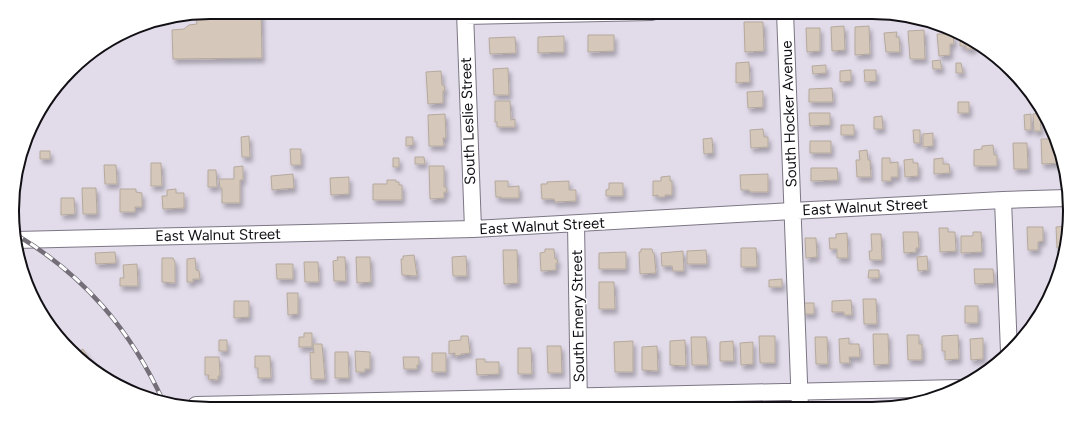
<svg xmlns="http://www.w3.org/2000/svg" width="1082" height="421" viewBox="0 0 1082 421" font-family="Figtree,sans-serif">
  <defs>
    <filter id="shadow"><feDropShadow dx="2.5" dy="4.5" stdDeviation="2" flood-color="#0004"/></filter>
  </defs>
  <rect width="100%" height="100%" fill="#e2dbea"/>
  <path fill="#d5c8bb" stroke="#b5a99d" filter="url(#shadow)" d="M210,12H261L262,58L173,59L172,30L184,29L189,25L197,24L196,14Z
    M744,22H763L764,51L745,52Z
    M844,26L845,50L832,51L831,27Z
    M869,26L870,54L855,55V27Z
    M806,28H820V51L807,52Z
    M924,30L925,59H910L908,31Z
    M897,32L896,37H899L900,52H886L884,33Z
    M937,34H953L954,44H950V55L939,56Z
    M588,35H614V51L588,52Z
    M564,36V52L538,53V37Z
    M515,37L516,53L490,54L489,38Z
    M960,37L974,44V49H966V46H960Z
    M940,60L942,69H933L932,61Z
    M749,62L750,82L736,83V63Z
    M956,63H961L963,73H956Z
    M826,65V73L813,74L812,66Z
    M508,68L509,95H494L493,69Z
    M851,70V81L840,82V71Z
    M864,70H876V81L865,82Z
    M441,71L442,85H444L445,91H443V103L428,104L426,72Z
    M832,88L833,102H809V89Z
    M763,91V107L748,108L747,92Z
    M495,101H510L511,120L515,119V127H497V122H495Z
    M958,102H969V113H958Z
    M809,113H830V125L810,126Z
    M1040,113L1041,131H1034L1033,114Z
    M445,114L446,138H443L444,146H429L428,115Z
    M1031,114V130H1025L1024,115Z
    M882,116L883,129H874V117Z
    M841,125H854V135H841Z
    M763,129L764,137H768V147L751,148L750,130Z
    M913,130H920V143H914Z
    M933,133V146L923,147V134Z
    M249,136L250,157H242L241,137Z
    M406,137H413V145L406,146Z
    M712,138L713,153L704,154L703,139Z
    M1041,139H1053L1057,155L1060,159V163L1042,164Z
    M810,141H831V153H810Z
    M1013,143H1027L1028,169H1014Z
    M993,145L994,155H997V166H974V150L982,149V146Z
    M290,149H301V165H291Z
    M867,150L868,160H870L871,177H857L856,160H860L859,151Z
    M40,151H50V159H40Z
    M415,157H424L425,164H415Z
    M393,158H399V167H393Z
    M882,158H890V163L898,162V177H891V181H882Z
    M943,158V164H949L950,173L934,174V159Z
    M913,159V163H918V176L905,177L904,160Z
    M151,163H161L162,186H151Z
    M104,165H116L117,184H105Z
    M243,166V180H240V203H222V188H220L219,179H234V167Z
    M429,166H444V187H446L447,192H444V198L430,199Z
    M811,168H837L838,180L811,181Z
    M208,170H216L217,187H208Z
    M293,174L294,188L272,190L271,176Z
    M768,174V192H750L749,190H741L740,175Z
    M670,176V181H672V195H665V197H658V195L653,196V181H661V177Z
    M349,177V194L331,195L330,178Z
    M387,180H396V182H399V185H402V200H373V184H387Z
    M495,181H508V187L519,186V198H501V197H496Z
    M569,181V190H576V201L555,202L554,199H542L541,184H547V182Z
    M609,183H623V196H606V190L609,189Z
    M82,188H96L97,214H83Z
    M120,189H136V192L142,193V207H135V212H120Z
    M176,189V193H184V208L163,209L162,196H167V190Z
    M61,198H74L75,214L61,215Z
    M1066,226L1064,247L1057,248L1056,227Z
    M1027,227H1043V241L1038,242V250H1028Z
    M939,228H948V232H955L956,251L940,252Z
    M903,232H918L919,248H916V252L904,253Z
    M973,232H981L982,252L961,253V236H973Z
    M847,233L848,258H837V249H830L829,238H836V234Z
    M871,234H881L882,260H870L869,251H872Z
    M805,238H816L817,257L806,258Z
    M741,248H756L757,267H741Z
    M545,249H554L555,259H557L558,263H556V270L541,271L540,253L545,252Z
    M641,249H652L653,253H654L656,273L640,274L639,252H641Z
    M503,250H517L518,283L504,284Z
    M706,250L707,264H687V251Z
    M683,251L684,271H673L672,266H662L661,253Z
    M115,252L116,263L96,264L95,253Z
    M626,252V269H599V253Z
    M414,255L417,276L402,275L401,259H403V256Z
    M466,256L467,276H453L452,257Z
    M927,256L928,270L918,271L917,257Z
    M337,257H345L346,281H334L333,261L338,260Z
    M356,257H370L371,282L357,283Z
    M162,258H173L175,262V283L162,282Z
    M195,258L196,270L199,271L200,279H193V282H187V259Z
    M304,262H318L319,282H305Z
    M137,264L138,286H120V278H124L123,265Z
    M276,264H293V279H277Z
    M974,269H993L994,283L975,284Z
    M869,270H879V278H868Z
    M782,279V287H769V280Z
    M599,282H614L615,309H599Z
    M287,293H298V314L288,315Z
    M863,299H876L877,324H864Z
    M851,300L852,315H844V312H832V301Z
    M234,301H249V317L234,318Z
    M803,303H814V314H803Z
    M965,306H978V323H965Z
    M304,333H312V347H299V337H304Z
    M873,334H888L889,364L874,365Z
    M907,335H919V344H922V360H908Z
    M958,335L959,359L945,360V351H942V336Z
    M461,336H468L470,353L461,354V355L455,356V353L449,354V341L461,340Z
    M759,336H775V363H760Z
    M691,337H706L708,365H692Z
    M815,337H827L828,364H816Z
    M849,338V344H859L860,357H849L850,363H840L839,339Z
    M983,338V359L971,360L970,339Z
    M219,340H227V351H219Z
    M685,340L686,366L670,365V341Z
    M633,341V372H615L614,342Z
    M733,341L734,361H720V342Z
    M753,342V364L741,365L740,343Z
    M313,344H322L325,379H311L310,352L314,353Z
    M547,346H561L562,373H548Z
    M657,346L658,371L642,370V347Z
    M518,348H531L532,374H518Z
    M83,349L98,372L90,368L76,353Z
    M355,351L370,352V369H365V372H356Z
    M335,352H348L349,378H335Z
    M432,353H446V372H432Z
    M255,356H270L271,378H258V368H255Z
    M205,357H219L220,376H218V380L208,379L209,375H205Z
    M403,357H419V365H417V369H404Z
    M476,359H485V362H499V374L477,375Z"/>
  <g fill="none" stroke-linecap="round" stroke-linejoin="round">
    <defs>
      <path id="minor" d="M465,12L473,229
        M785,12L800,408
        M465,16L652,12
        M1003,200L1009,352
        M576,224L579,408
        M16,240L473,229L792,211L1003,200L1067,198
        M196,405C450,398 705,395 959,388"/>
    </defs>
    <use href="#minor" stroke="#7c7684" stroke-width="18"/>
    <use href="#minor" stroke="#fff" stroke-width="16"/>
    <defs>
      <path id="rail" d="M15,234C84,275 131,330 164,403"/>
    </defs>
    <use href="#rail" stroke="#736e78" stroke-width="4.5"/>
    <use href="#rail" stroke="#fff" stroke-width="3" stroke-dasharray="9" stroke-linecap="butt"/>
  </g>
  <g text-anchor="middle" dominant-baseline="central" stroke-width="3" stroke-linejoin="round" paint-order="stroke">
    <g font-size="15" fill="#121015" stroke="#fff">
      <text transform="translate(789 114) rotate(-92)">South Hocker Avenue</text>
      <text transform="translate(468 121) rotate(-92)">South Leslie Street</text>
      <text transform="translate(865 207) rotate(-3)">East Walnut Street</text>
      <text transform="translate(542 226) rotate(-3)">East Walnut Street</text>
      <text transform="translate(218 235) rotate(-1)">East Walnut Street</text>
      <text transform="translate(578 316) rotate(-91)">South Emery Street</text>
    </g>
  </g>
  <path d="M0 0H1082V421H0ZM210 19H872A191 191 0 0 1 1063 210V211A191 191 0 0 1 872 402H210A191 191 0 0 1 19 211V210A191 191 0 0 1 210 19Z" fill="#fff" fill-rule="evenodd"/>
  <path fill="none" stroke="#121015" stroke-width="2" d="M210 19H872A191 191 0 0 1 1063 210V211A191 191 0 0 1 872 402H210A191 191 0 0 1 19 211V210A191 191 0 0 1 210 19Z"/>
</svg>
